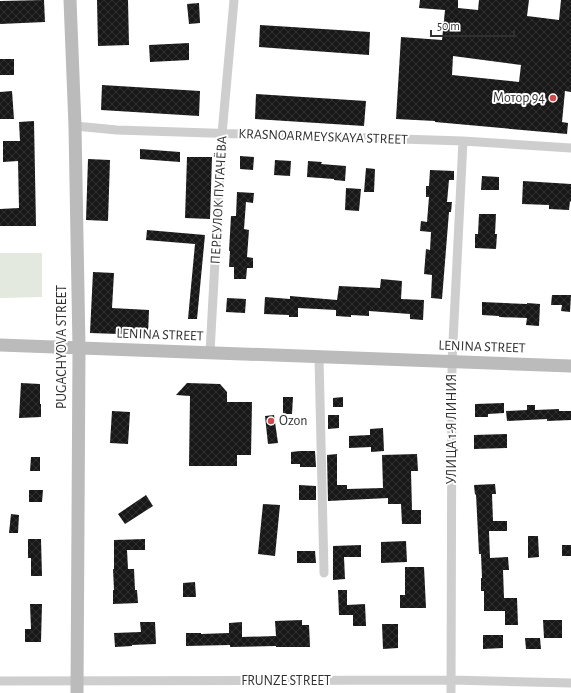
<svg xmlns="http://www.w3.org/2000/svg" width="571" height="693" viewBox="0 0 571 693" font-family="'Alegreya Sans',sans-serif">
  <defs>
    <pattern id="building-cross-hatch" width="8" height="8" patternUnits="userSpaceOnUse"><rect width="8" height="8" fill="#181818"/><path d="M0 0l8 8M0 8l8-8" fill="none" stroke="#313131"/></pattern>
  </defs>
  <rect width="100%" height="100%" fill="#fff"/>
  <path fill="#e3e9de" d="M0,253H42V297L0,298Z"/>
  <path fill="url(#building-cross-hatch)" fill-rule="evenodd" d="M44,0L45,22L0,24V1Z
    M97,0H128L129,45L98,46Z
    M420,0H458V8L478,10L479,0H529L527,16L559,20L561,0H571V92L565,91L562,122L568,123L567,134L435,122V121L396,119L401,37L442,40L445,10L419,8ZM453,56L521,65L519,82L452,75Z
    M199,3L200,23L189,24L187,4Z
    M260,25L370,32L369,55L259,47Z
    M189,43V60L150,62L149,45Z
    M0,59H14V75H0Z
    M102,85L200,91L199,116L101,110Z
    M12,91L14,119H0V92Z
    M256,94L366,101L364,126L255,119Z
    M34,121L36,226H0V209L19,208L18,161L3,162V141H20L19,122Z
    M140,149L180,152V162L140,159Z
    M240,156L254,157L253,170L240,169Z
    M187,157H212L210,219L185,218Z
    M88,159L110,160L108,221L86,220Z
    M275,160L291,161L290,176L274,175Z
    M308,161L322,162L321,164L346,166L345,181L334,180V179L307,177Z
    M366,168L375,169L374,192H364Z
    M430,170L454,171V180H449L447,202H452L451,212H449L442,299L431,298L432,275L424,274L426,249L430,250L431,232L420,231L421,221L427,222L429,197H426V186H429Z
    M482,176L499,177V190H481Z
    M523,181L571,184V202L570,201L569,210L549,209V205L522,204Z
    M346,188L361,189L359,211L345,210Z
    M237,192L254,193L253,203L246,202L244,229L249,230L247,257L253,258V268H247L246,279H234V267H229L230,251H229L231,216H236Z
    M479,214H496L495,234H497L496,249L475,248V234H478Z
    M147,230L205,235L197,319H188L195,244L146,240Z
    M93,272L114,273L112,308L149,310L148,335L90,333Z
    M381,279L402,281L401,299L424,300L423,320L410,319V314L369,311V316L351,315V317L336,316V310L298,308V317H289V315L264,314L265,297L290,299V296L337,300L339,286L380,288Z
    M552,295H571L570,312L561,311L562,305H551Z
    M227,298L246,299L245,313L226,312Z
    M482,302L527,304V303L540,304L539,326L526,325L527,318L499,317V316L482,315Z
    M21,383L40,384V404H41V417L19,418Z
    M187,383L220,384L227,392V402H252L251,455H237V466H189L190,396L176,395Z
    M283,397H293L292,414H283Z
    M343,397V407H333V398Z
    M504,403V413L488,414V417H475V404Z
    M527,405H535V410L559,409V411H571V420L547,421V419L507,421L506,411L527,410Z
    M112,411L130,412L128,444L110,443Z
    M274,415L278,443L268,444L265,416Z
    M328,415H339V428L328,429Z
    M383,428L384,451L371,452V447L349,448V436L370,435V429Z
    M507,434V448L474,449V435Z
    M300,451H315L316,467H300V464H291V452Z
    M337,454V485H347V489L383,488L382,455L417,454L418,471H411L412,510H421V524H402L401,504H388V498L328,501L327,455Z
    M31,457H40V471H30Z
    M495,484L496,494H492L493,521H507V531H489L490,558L508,557L509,570H503L504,598H517L518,625H505V611H484V591H481V578H482L481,554H479L476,494L475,495L474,485Z
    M299,485L316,486V500H299Z
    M29,490H43L42,502H29Z
    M146,495L153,506L125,524L118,514Z
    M263,504L280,505L275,556L258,554Z
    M11,514L19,515L18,533H9Z
    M528,536H538L539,557L528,558Z
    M28,539H41L42,576H31V558H28Z
    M145,539V550H127L128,569H134L135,590H137L138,603L113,604V590H114L113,569H114V540Z
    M406,541L407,562L381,563V542Z
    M361,545V557H344L345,579L333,580V546Z
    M562,545H571V556H562Z
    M297,551H315L316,563H297Z
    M405,567H424L426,608H400V595H405Z
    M195,582L196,597H183V583Z
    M338,590H347V605L365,604L366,626H353V615H339Z
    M30,604H42L41,642H25V629H31Z
    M302,620V625H309L310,647H276V646L230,647V645L186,646V633H201V634L229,633V623L242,622V637L276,636L275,621Z
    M543,620H562V638H544Z
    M140,622H155L156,644L132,645V646L115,647L114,633L141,632Z
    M382,624H398V648L383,649Z
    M483,635H503V648L483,649Z
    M525,638H540L541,649H526Z"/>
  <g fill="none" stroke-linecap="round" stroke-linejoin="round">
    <path stroke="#cecece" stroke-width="9" d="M75,126L117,130L463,141L571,148
      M210,352L222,134L234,0
      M319,357L324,573
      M0,681L451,680L571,683
      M451,693L452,362L463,141"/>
    <path stroke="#bbb" stroke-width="13" d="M70,0L75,126L79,348L77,693
      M0,345L571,366"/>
  </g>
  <g fill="#d14a4b" stroke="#fff" stroke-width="1.5">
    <circle cx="553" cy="98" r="4"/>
    <circle cx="271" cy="421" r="4"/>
  </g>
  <g text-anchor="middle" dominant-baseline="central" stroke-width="4" stroke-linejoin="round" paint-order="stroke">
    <g font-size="14" fill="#313131" stroke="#fff" text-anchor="end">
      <text x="545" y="98">Мотор 94</text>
      <text x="279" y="421" text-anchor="start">Ozon</text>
    </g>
    <g font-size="14" fill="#313131" stroke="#fff">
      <text transform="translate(323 137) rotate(2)">KRASNOARMEYSKAYA STREET</text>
      <text transform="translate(219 200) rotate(-87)">ПЕРЕУЛОК ПУГАЧЁВА</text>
      <text transform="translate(160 335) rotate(2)">LENINA STREET</text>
      <text transform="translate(62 347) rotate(-90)">PUGACHYOVA STREET</text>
      <text transform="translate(482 347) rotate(2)">LENINA STREET</text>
      <text transform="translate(452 429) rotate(-90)">УЛИЦА 1-Я ЛИНИЯ</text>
      <text x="286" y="681">FRUNZE STREET</text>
    </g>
  </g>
  <path d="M431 30v6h83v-6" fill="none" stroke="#313131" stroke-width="2"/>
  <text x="437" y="30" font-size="12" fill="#313131" stroke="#ffffff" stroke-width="3" paint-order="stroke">50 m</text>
</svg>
